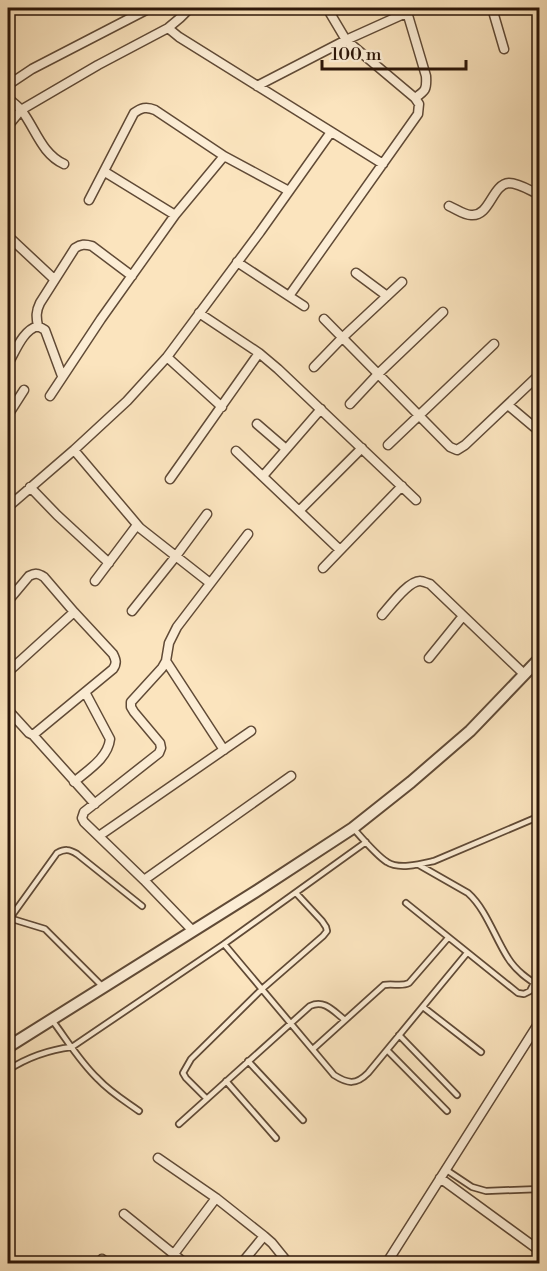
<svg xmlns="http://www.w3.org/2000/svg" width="547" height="1271" viewBox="0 0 547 1271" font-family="'Libre Bodoni',serif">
  <rect width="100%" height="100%" fill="#fbe4be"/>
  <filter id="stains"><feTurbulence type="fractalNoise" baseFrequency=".00333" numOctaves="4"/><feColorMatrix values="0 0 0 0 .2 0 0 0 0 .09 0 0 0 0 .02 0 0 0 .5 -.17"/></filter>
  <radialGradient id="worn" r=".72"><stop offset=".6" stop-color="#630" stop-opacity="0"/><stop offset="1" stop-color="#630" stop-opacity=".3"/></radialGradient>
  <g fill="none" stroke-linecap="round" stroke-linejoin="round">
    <defs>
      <path id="service" d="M353,828C361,837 377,856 387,862C399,870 421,864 434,861L540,816
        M419,865L468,893C486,909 495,938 508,958C516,971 528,979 540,987
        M406,903L518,993L524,994L530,991L534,983
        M9,918L45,929L103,987
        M8,921L57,853C65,849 69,849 77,854L142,906
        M224,944L334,1075C348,1084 356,1085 368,1073L467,953
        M423,1007L481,1052
        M52,1020C67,1040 80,1062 98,1079C110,1092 125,1101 139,1111
        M399,1035L457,1095
        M313,1049L384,985C393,983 401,987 409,983L448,938
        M387,1050L447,1111
        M248,1061L303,1120
        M8,1070C28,1057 48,1050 72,1047L224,944L366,842
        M226,1081L276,1138
        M207,1099L186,1078L183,1073L191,1059L262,989L323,936L327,931L326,927L322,921L296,893
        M179,1124L310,1006C325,999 334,1012 345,1020
        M445,1169L472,1187L486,1191L540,1189"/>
      <path id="minor" d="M492,8L504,49
        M407,12L426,76C427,90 425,91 415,98
        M168,28L179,37L383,164
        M8,85L32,69L150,8
        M257,86L346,40L417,8
        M8,98C12,102 18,106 22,111C36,130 42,154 64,164
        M8,126L21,110L98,65L168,28L180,18L190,8
        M105,172L175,215L224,156L289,191
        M89,200L134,113C141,108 146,106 155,110L224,156
        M449,206C456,209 464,215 471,215C490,217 492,184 509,183C519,183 531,191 540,195
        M8,236L54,279
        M237,262L304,306
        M356,273L387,296
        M289,296L418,114L419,104L415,98L346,40L327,8
        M199,313L259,353L278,369L416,500
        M324,319L450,447L457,450L465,445L540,374
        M38,326C36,317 36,311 40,303L75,248C81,244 85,244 92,246L132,276
        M167,357L222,407
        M8,364C16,350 23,330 38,326L45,330L62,376
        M314,367L342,338L402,282
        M50,396L101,319L175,215
        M350,404L378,374L443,312
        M508,405L540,432
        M8,415L24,390
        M257,424L286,449
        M388,445L494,344
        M74,450L140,528L210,583
        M236,451L340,550
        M263,476L321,409
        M170,479L259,353
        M30,487L57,515L109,563
        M8,507L74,450L127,401L167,357L260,232L331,132
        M299,511L362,448
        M323,568L402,486
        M95,581L137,525
        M8,601L29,576C35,573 38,573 44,577L74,612L113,654C116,660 117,663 113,669L33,735L29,733L8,710
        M132,611L176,556L207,514
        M382,615C390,606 408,581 420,581C422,581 427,583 430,584L524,674
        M429,658L463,616
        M166,661L224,750
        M8,672L74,612
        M33,735L95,804
        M74,782C88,770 108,758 110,739L85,692
        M99,836L251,731
        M144,880L291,776
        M193,931L144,880L84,822L82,818L84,812L159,753L161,748L160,743L134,712L131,707V702L162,668L166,661L169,643L177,627L248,534
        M158,1158L216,1198L264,1236L272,1243L289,1264
        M440,1178L540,1251
        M124,1214L186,1264
        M174,1254L216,1198
        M102,1259L108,1264
        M241,1264L264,1236
        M386,1264L540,1021"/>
      <path id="tertiary" d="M8,1047L255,892L353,828L411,782L470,731L540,658"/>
    </defs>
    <use href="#service" stroke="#604a36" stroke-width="8"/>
    <use href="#minor" stroke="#604a36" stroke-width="11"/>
    <use href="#tertiary" stroke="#604a36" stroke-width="14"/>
    <use href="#service" stroke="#fcedd5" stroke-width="4.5"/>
    <use href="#minor" stroke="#fcedd5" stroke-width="8"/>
    <use href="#tertiary" stroke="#fcedd5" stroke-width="10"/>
  </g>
  <rect width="547" height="1271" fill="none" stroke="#fbe4be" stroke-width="30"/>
  <rect x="9" y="9" width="529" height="1253" fill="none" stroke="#2c1609" stroke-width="3"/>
  <rect x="15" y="15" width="517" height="1241" fill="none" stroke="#2c1609" stroke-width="1.5"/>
  <path d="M322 60v9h144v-9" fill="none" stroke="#2c1609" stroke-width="3"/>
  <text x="331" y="60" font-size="18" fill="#2c1609" stroke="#fcedd5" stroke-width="4.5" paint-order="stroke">100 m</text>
  <rect width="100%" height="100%" filter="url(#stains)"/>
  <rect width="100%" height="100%" fill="url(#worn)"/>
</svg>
